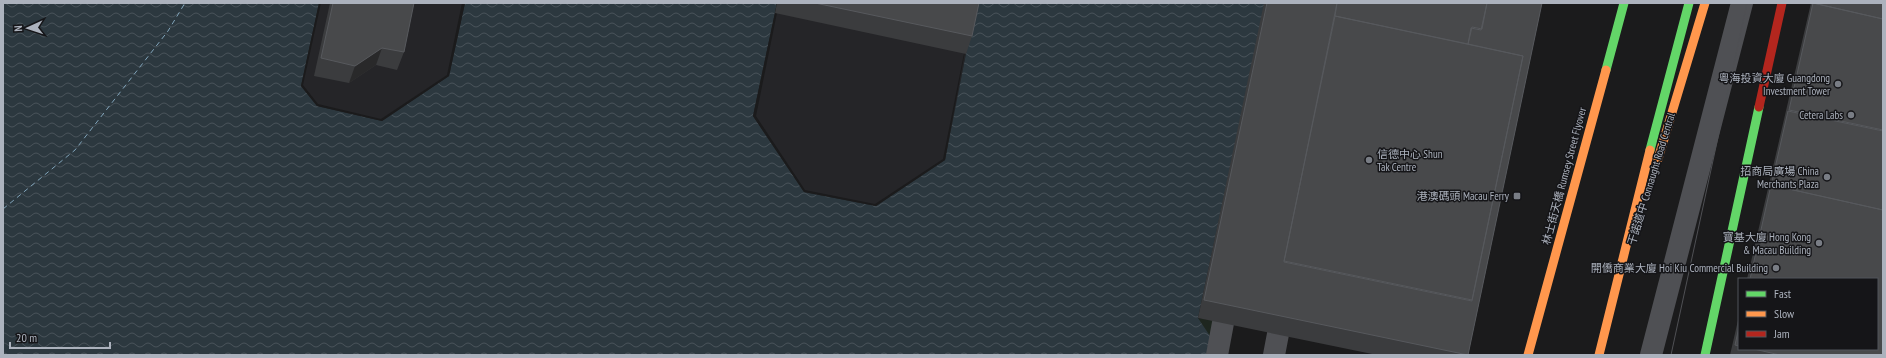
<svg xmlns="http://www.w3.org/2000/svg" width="1886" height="358" viewBox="0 0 1886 358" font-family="'PT Sans Narrow','Noto Sans TC',sans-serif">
  <defs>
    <pattern id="water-waves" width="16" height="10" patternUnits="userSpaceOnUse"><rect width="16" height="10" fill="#2c383f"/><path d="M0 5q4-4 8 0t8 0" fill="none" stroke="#485259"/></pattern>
  </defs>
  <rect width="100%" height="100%" fill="#1b1b1c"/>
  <path fill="#252528" d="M319,3H465L449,76L382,121L317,106L301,86Z
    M777,3H976L945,160L876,206L804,192L753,116Z"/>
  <path fill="#1e261f" d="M1198,318L1230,324L1209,355Z"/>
  <path fill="url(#water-waves)" d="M3,3H319L301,86L317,106L382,121L449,76L465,3H777L753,116L804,192L876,206L945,160L976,3H1265L1198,318L1212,339L1209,355H3Z"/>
  <path fill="#1b1b1c" d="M319,3H321L303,85L318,104L381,119L447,75L462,3H465L449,76L382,121L317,106L301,86Z
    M777,3H779L756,116L805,190L875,204L943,159L974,3L945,160L876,206L804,192L753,116Z"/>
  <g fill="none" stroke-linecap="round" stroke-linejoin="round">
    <path stroke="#81a4ba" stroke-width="1" stroke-dasharray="5 4" stroke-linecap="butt" d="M3,209L75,150L168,31L185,3"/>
    <path stroke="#4f5054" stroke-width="22" d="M1217,355L1223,323
      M1274,355L1278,334
      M1651,355L1742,3"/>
    <path stroke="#63d668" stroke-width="9" d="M1606,70L1624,3
      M1705,355L1759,107"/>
    <path stroke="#ff974d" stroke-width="9" d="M1658,159L1705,3
      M1528,355L1606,70"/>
    <path stroke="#b3261e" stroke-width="9" d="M1759,107L1782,3"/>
    <path stroke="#4f5054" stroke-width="1" d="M1671,355L1747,3"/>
    <path stroke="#63d668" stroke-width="9" d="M1650,150L1689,3"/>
    <path stroke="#ff974d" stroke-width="9" d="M1599,355L1650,150"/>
  </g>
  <path fill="#3b3c3e" d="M330,3H414L404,52L397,70L376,65L349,83L314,76Z
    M777,3H979L972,36L966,54L775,13Z
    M1264,3H1542L1468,355H1377L1198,318Z
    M1811,3H1883V355H1730L1739,316V349H1877V279H1747Z"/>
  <path fill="#29292a" d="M382,48L376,65L349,83L355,66Z"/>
  <path fill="#48494b" stroke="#57595d" d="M333,3H414L404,52L382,48L355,66L321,58Z
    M815,3H979L972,36Z
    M1267,3H1337L1284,262L1472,301L1523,56L1468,44L1471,28L1481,30L1487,3H1542L1468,355L1204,300Z
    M1337,3H1487L1482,29L1472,27L1468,44L1335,16Z
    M1813,3L1883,19V130L1789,110Z
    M1813,3H1883V19Z
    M1335,16L1523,56L1472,300L1284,261Z
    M1788,111L1883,131V210L1771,185V186Z
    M1771,185L1883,210V355H1780L1754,349H1877V279H1750Z
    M1739,327V346L1735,345Z"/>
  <g fill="#797d85" stroke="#151518" stroke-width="1.5">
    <circle cx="1838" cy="84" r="4"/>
    <circle cx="1851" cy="115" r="4"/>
    <circle cx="1369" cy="160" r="4"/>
    <circle cx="1827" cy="177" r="4"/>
    <rect x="1513" y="192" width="8" height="8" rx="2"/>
    <circle cx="1819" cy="243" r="4"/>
    <circle cx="1776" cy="268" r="4"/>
  </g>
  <g text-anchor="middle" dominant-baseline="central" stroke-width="3" stroke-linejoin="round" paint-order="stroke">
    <g font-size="11" fill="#acb2bd" stroke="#151518" text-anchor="end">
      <text x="1830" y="78">粵海投資大廈 Guangdong<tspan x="1830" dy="13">Investment Tower</tspan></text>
      <text x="1843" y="115">Cetera Labs</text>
      <text x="1377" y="154" text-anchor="start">信德中心 Shun<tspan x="1377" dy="13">Tak Centre</tspan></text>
      <text x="1819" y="171">招商局廣場 China<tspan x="1819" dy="13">Merchants Plaza</tspan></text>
      <text x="1509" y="196">港澳碼頭 Macau Ferry</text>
      <text x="1811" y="237">寶基大廈 Hong Kong<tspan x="1811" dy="13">&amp; Macau Building</tspan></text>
      <text x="1768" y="268">開僑商業大廈 Hoi Kiu Commercial Building</text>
    </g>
    <g font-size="11" fill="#acb2bd" stroke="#151518">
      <text transform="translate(1564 176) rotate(-75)">林士街天橋 Rumsey Street Flyover</text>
      <text transform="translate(1651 179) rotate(-73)">干諾道中 Connaught Road Central</text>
    </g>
  </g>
  <rect width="1886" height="358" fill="none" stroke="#acb2bd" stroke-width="8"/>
  <rect x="1738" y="278" width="140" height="72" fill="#151518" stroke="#51545a"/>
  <rect x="1746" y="291" width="20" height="6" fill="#63d668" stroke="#51545a"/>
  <text x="1774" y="298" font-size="12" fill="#acb2bd">Fast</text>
  <rect x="1746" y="311" width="20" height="6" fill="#ff974d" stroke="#51545a"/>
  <text x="1774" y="318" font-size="12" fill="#acb2bd">Slow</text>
  <rect x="1746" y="331" width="20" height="6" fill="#b3261e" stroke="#51545a"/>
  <text x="1774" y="338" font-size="12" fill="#acb2bd">Jam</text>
  <g transform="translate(28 28) rotate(267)" stroke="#151518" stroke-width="3" paint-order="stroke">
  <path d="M0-3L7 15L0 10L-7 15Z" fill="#acb2bd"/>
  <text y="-6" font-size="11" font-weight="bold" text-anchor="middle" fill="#acb2bd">N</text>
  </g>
  <path d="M10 342v6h100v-6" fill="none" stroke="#acb2bd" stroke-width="2"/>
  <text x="16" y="342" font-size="12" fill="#acb2bd" stroke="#151518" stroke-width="3" paint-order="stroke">20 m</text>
</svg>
